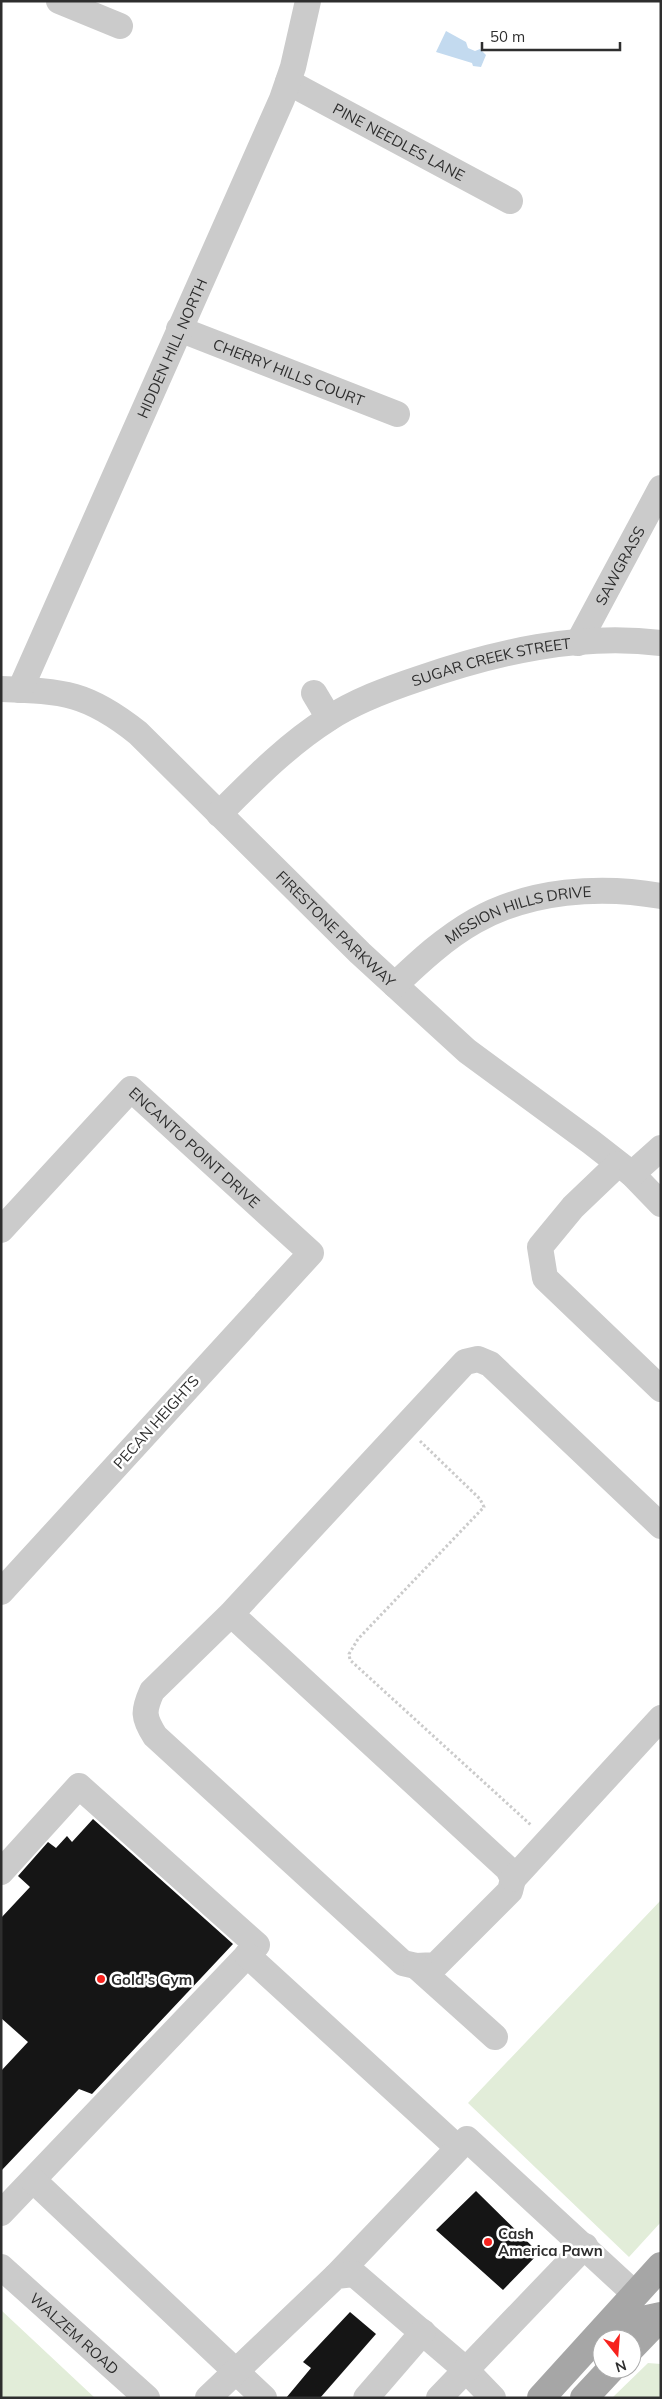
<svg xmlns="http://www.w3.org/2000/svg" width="662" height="2399" viewBox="0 0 662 2399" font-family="Mulish,sans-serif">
  <rect width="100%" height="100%" fill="#fff"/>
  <path fill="#e2edd9" d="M661,1900V2222L629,2257L468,2103Z
    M1,2310L95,2398H1Z
    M648,2363L661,2364V2398H612Z"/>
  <path fill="#c3daef" d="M446,31L466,42L468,48L475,51L480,49L486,55L481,67L473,66L472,63L436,52Z"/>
  <path fill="#151515" d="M93,1819L233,1944L92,2094L79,2089L1,2171V2071L28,2042L1,2018V1918L30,1887L18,1876L48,1842L56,1848L67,1836L72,1842Z
    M476,2191L539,2253L503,2290L436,2230Z
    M350,2312L376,2334L320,2398H286L311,2368L303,2362Z"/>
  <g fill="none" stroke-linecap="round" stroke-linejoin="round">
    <path stroke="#cbcbcb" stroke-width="3" stroke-dasharray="2.5 2.5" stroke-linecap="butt" d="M420,1441L480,1499L484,1507L358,1639L349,1654L350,1660L532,1826"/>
    <g stroke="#cbcbcb" stroke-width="26">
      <path d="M59,1L120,26"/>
      <path id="s1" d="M288,82L510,201"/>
      <path id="s2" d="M179,329L397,414"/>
      <path id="s3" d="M578,643L661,488"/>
      <path id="s4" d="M1,689C64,691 88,693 138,733L360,953L467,1051L591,1142L632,1174L661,1204"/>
      <path id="s5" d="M20,690L282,99L293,67L308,1"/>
      <path d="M314,693L329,718"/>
      <path id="s6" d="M219,814C253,780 287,745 328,719C355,701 388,689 418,679C496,652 578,633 661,643"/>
      <path id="s7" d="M395,985C420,961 445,938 475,921C530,890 600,885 661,896"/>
      <path d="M618,1164L573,1207L540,1247L545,1278L661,1389"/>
      <path d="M632,1174L661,1148"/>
      <path id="s8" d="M1,1230L131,1089L311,1253L1,1592"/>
      <path d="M231,1614L508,1869L513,1879L510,1891L436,1965L416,1966L403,1963L155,1736C143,1717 143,1711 152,1691L231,1614L465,1362L478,1359L490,1364L661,1526"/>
      <path d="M1,1872L79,1786L257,1945L1,2213"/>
      <path d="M513,1879L661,1718"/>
      <path d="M247,1955L458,2148"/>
      <path d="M416,1966L495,2037"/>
      <path d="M33,2180L264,2398"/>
      <path id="s9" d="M1,2267L147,2398"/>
      <path d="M336,2276L467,2139L635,2294"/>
      <path d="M208,2398L336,2276L354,2274L465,2369L493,2398"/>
      <path d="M366,2398L423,2332"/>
      <path d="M439,2398L585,2246"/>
    </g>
    <path stroke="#a6a6a6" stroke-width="28" d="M604,2338L638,2321L661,2316
      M632,2347L661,2317
      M541,2398L661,2266
      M584,2398L611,2369"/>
  </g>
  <g fill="#f7221d" stroke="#fff" stroke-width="2">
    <circle cx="101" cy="1979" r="5"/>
    <circle cx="488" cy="2242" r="5"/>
  </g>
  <g text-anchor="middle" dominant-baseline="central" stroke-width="5" stroke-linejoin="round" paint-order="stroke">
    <g font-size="15" fill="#2e2e2e" stroke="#fff">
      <text stroke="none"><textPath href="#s1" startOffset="126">PINE NEEDLES LANE</textPath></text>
      <text stroke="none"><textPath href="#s5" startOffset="374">HIDDEN HILL NORTH</textPath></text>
      <text stroke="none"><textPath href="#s2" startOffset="118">CHERRY HILLS COURT</textPath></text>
      <text stroke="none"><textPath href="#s3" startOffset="88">SAWGRASS</textPath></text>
      <text stroke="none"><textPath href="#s6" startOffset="319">SUGAR CREEK STREET</textPath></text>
      <text stroke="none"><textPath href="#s7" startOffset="146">MISSION HILLS DRIVE</textPath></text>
      <text stroke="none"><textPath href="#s4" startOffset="426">FIRESTONE PARKWAY</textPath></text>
      <text stroke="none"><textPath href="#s8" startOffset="278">ENCANTO POINT DRIVE</textPath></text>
      <text transform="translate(156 1422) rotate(-48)">PECAN HEIGHTS</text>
      <text stroke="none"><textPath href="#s9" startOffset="99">WALZEM ROAD</textPath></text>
    </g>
    <g font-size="15" font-weight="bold" fill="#2e2e2e" stroke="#fff" text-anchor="start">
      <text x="111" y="1979">Gold's Gym</text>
      <text x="498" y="2233">Cash<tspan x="498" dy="17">America Pawn</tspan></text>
    </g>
  </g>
  <rect width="662" height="2399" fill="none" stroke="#2e2e2e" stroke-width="5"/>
  <g transform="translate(617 2354) rotate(163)"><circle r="24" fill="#ffffff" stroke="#ababab"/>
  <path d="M0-4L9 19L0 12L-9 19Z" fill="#f7221d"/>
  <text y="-8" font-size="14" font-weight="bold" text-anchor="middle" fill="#2e2e2e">N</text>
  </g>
  <path d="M482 42v8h138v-8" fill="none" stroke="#2e2e2e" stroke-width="2.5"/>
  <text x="490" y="42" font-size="15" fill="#2e2e2e" stroke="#ffffff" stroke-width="4" paint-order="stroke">50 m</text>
</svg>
